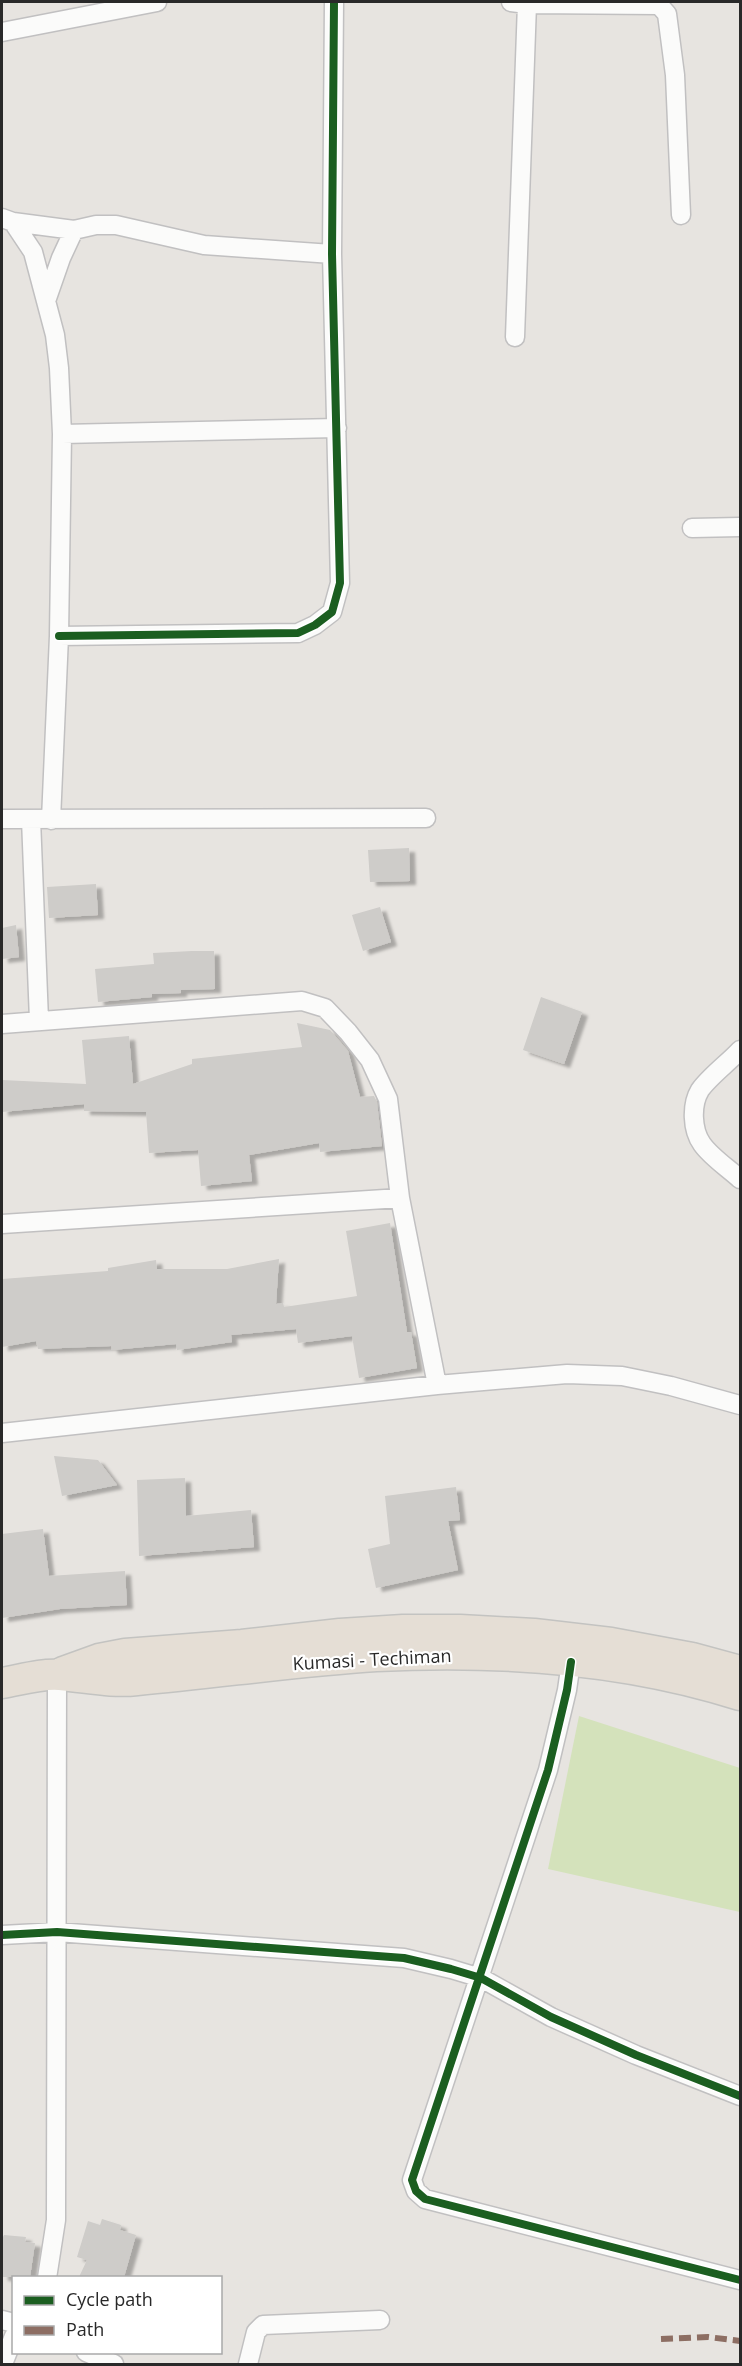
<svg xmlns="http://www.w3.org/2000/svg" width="742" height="2366" viewBox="0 0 742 2366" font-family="'Open Sans',sans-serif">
  <defs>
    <filter id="shadow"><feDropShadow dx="6" dy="4" stdDeviation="1.5" flood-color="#0004"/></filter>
  </defs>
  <rect width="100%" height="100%" fill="#e7e4e0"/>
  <path fill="#d4e2bb" d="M579,1716L740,1768V1912L548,1869Z"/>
  <path fill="#ceccc9" filter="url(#shadow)" d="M409,848L410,881L370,882L368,850Z
    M96,884L98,915L49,918L47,887Z
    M380,907L391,942L363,951L352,915Z
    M16,925L19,957L2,959V928Z
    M192,951H214L215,989L181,990V993L152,994V997L98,1002L95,969L154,964L153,953Z
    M541,997L582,1012L564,1064L523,1050Z
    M297,1023L330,1030L348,1051L360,1097L374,1096L377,1102L382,1146L320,1152L319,1143L249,1155L252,1181L201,1186L198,1150L149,1153L146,1112L84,1111V1104L2,1112V1080L86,1084L82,1040L129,1036L133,1084L192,1064V1059L302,1047Z
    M390,1223L407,1332H411L417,1368L359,1378L352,1336L298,1343L296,1329L231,1335L232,1342L177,1350L176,1344L112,1350L111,1346L38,1349L36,1341L2,1347V1279L108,1271V1268L156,1260L157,1269H227L279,1259L276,1304L283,1303L284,1307L345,1298L357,1296L346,1231Z
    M54,1456L98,1460L117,1485L62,1496Z
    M185,1478L186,1516L251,1510L254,1547L139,1556L137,1480Z
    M456,1487L460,1520L448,1521L458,1570L376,1588L368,1549L390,1544L385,1496Z
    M43,1529L49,1576L125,1571L127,1605L60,1609L2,1618V1534Z
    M102,2219L121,2225L120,2230L136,2235L124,2277H79L87,2260L77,2257L88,2221L100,2225Z
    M4,2235L26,2237L25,2242L35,2243L30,2277H2V2239Z"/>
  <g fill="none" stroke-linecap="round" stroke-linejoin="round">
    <defs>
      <path id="minor" d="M511,2L527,4L659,5L667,14L675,75L681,215
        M2,32L157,2
        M2,218L13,222L33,252L55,335L59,368L62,434L59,636L51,820
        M13,222L74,230L96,225H116L204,245L332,254
        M46,301L61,258L74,230
        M515,337L527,4
        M62,434L337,428
        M692,528L740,527
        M59,636L298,633L315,625L332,612L340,583L332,254L334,2
        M2,819L426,818
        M31,819L39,1020
        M2,1024L302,1001L325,1008L348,1032L370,1060L388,1099L400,1198L437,1385
        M740,1050C729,1062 709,1077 700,1090C691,1105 692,1130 702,1144C711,1157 728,1168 740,1179
        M2,1224L400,1198
        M2,1433L437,1385L567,1374L622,1376L671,1386L740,1405
        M571,1662L567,1690L548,1770L412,2180L416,2191L425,2199L740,2280
        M2,1935L57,1932L404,1958L451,1969L481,1978L551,2017L636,2055L740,2096
        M47,2278L56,2220L57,1674
        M2,2320L14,2323
        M86,2352L114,2364
        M3,2364L14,2336
        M248,2364L256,2332L263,2325L380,2320"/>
      <path id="trunk" d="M63,1672L99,1659L125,1654L242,1645L340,1634L403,1630H460L534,1634L611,1643L692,1658L740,1671
        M2,1683C20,1680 42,1673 60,1675C86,1677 111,1683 137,1680C217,1673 296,1661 376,1656C497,1650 624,1658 740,1695"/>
    </defs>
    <use href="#minor" stroke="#c1c0c1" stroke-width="21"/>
    <use href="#trunk" stroke="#c3c3c1" stroke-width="33"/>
    <use href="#minor" stroke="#fbfbfa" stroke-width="18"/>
    <use href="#trunk" stroke="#e5ded5" stroke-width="30"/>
    <path stroke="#8d6e63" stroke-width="6" stroke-dasharray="12 6" stroke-linecap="butt" d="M661,2339L708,2337L740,2341"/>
    <defs>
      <path id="cycleway" d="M59,636L298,633L315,625L332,612L340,583L332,254L334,2
        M571,1662L567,1690L548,1770L412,2180L416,2191L425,2199L740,2280
        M2,1935L57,1932L404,1958L451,1969L481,1978L551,2017L636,2055L740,2096"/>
    </defs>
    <use href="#cycleway" stroke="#fff" stroke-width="11"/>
    <use href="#cycleway" stroke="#1b5e20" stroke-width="8"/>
  </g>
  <g text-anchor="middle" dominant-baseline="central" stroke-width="4.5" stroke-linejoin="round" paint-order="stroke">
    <g font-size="18" fill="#292929" stroke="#fff">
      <text transform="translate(372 1659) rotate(-3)">Kumasi - Techiman</text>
    </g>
  </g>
  <rect width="742" height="2366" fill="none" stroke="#292929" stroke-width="6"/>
  <rect x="12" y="2276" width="210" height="78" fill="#ffffff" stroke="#a9a9a9" stroke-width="1.5"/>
  <rect x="24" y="2296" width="30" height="9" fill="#1b5e20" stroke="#a9a9a9" stroke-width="1.5"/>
  <text x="66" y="2306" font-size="18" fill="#292929">Cycle path</text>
  <rect x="24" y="2326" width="30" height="9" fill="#8d6e63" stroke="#a9a9a9" stroke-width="1.5"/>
  <text x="66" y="2336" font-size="18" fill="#292929">Path</text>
</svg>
